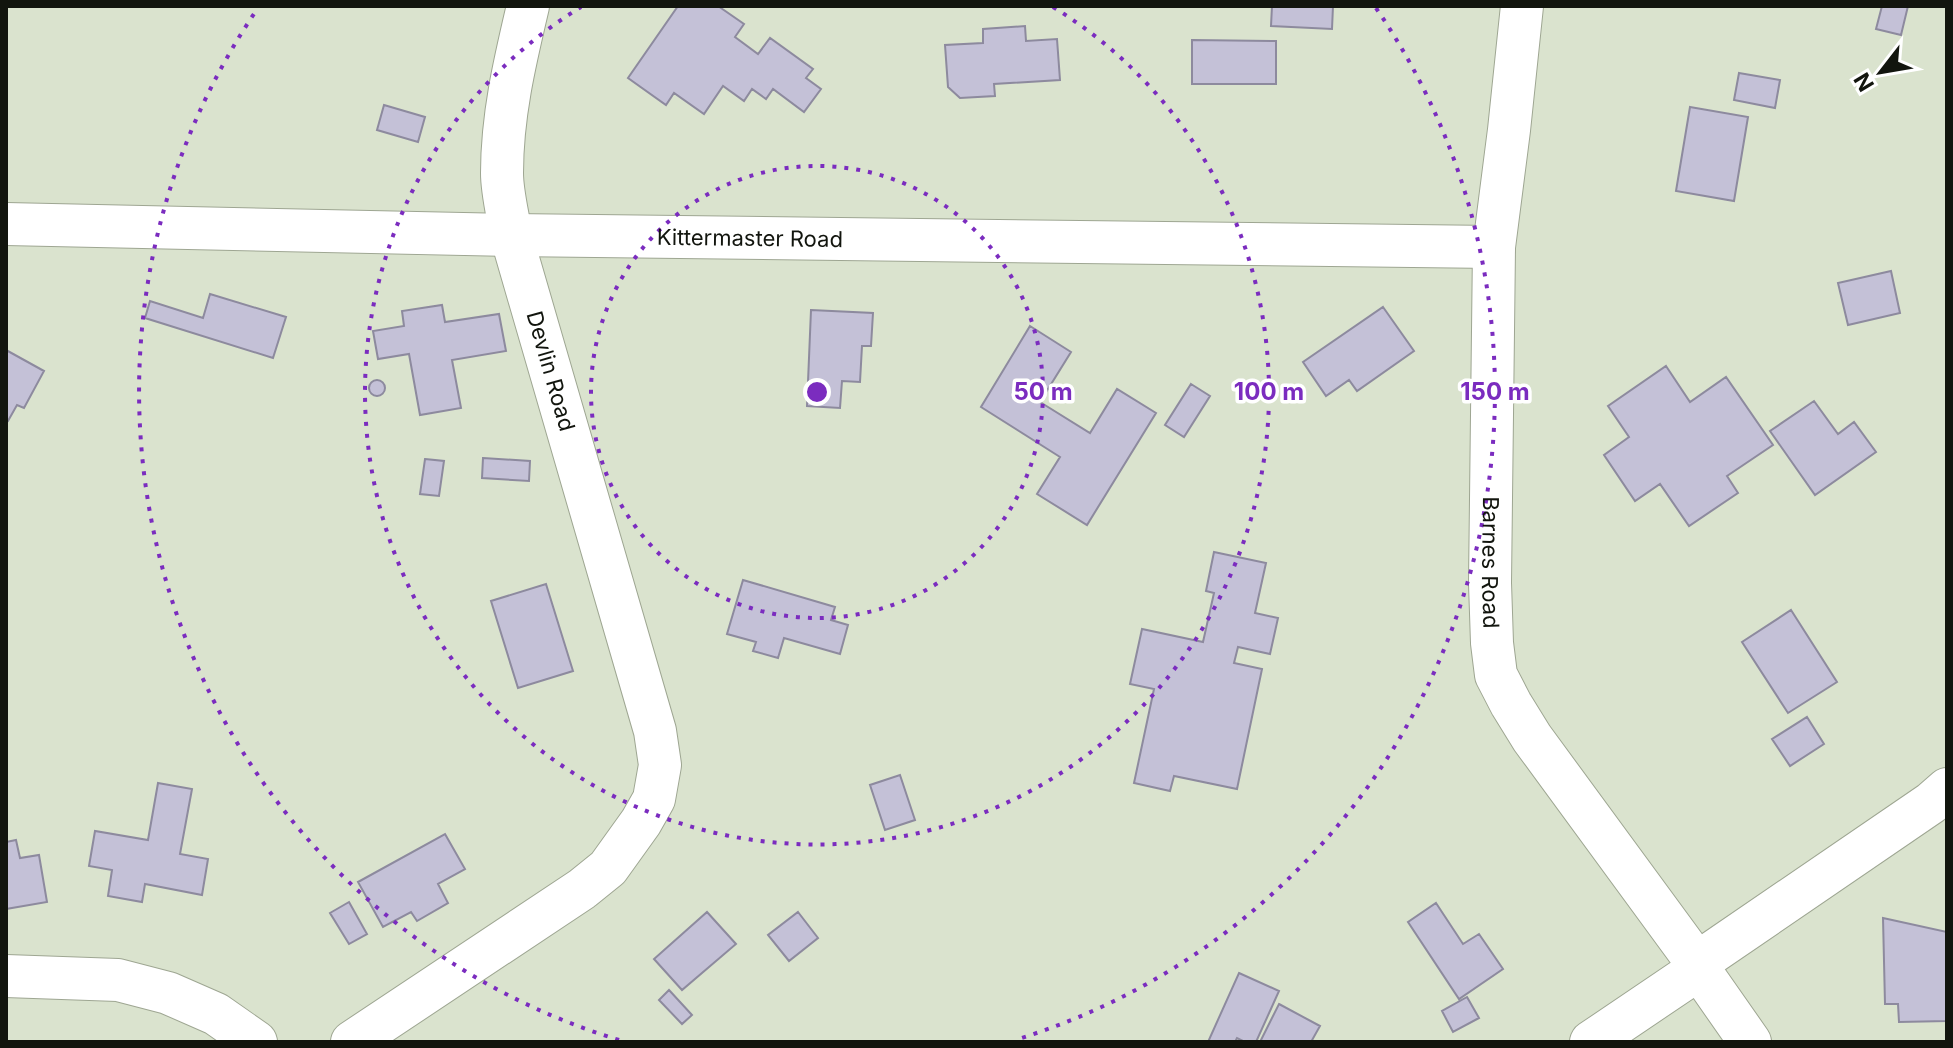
<svg xmlns="http://www.w3.org/2000/svg" width="1953" height="1048" viewBox="0 0 1953 1048" font-family="Inter,sans-serif">
  <rect width="100%" height="100%" fill="#dae3ce"/>
  <path fill="#c4c1d7" stroke="#8d8a9e" stroke-width="2" d="M678,6H718L744,24L735,37L758,54L770,38L813,69L806,78L821,89L804,112L773,89L766,99L752,89L744,101L723,86L704,114L674,93L666,105L628,78Z
    M1272,6H1333L1332,29L1271,26Z
    M1882,6H1908L1901,35L1876,29Z
    M1025,26L1026,41L1057,39L1060,80L994,84L995,96L960,98L948,87L945,45L983,43V29Z
    M1192,40L1276,41V84H1192Z
    M1739,73L1780,80L1775,108L1734,100Z
    M384,105L425,117L418,142L377,130Z
    M1690,107L1748,117L1734,201L1676,191Z
    M1891,271L1900,313L1848,325L1838,283Z
    M210,294L286,317L273,358L145,318L150,301L203,318Z
    M442,305L445,322L499,314L506,351L452,360L461,408L420,415L409,354L378,359L373,331L404,326L402,311Z
    M1383,307L1414,351L1357,391L1349,380L1326,396L1303,362Z
    M811,310L873,313L871,346H862L860,382L842,381L840,408L807,406Z
    M1030,326L1071,352L1040,402L1090,433L1117,389L1156,413L1087,525L1037,494L1060,457L981,407Z
    M6,350L44,371L24,408L17,405L8,421L6,420Z
    M1666,366L1690,402L1726,377L1773,445L1727,476L1738,493L1689,526L1660,484L1635,501L1604,455L1629,437L1608,406Z
    M369 388a8 8 0 1 1 16 0a8 8 0 1 1-16 0Z
    M1191,384L1210,396L1184,437L1165,425Z
    M1814,401L1838,434L1854,422L1876,452L1815,495L1770,431Z
    M483,458L530,461L529,481L482,478Z
    M425,459L444,461L439,496L420,494Z
    M1214,552L1266,563L1255,613L1278,618L1270,654L1238,647L1234,663L1262,669L1237,789L1174,776L1170,791L1134,783L1154,689L1130,684L1142,629L1203,642L1214,593L1206,591Z
    M743,580L835,607L831,620L848,625L840,654L784,638L778,658L753,651L756,642L727,634Z
    M546,584L573,671L518,688L491,601Z
    M1791,610L1837,682L1788,713L1742,642Z
    M1807,717L1824,744L1790,766L1772,739Z
    M900,775L915,820L885,830L870,785Z
    M158,783L192,789L180,854L208,859L202,895L145,884L142,902L108,896L112,870L89,866L95,831L148,840Z
    M445,834L465,869L438,884L448,903L417,921L411,912L383,927L358,882Z
    M16,840L20,858L39,855L47,902L6,909V842Z
    M349,902L367,934L349,944L330,913Z
    M1436,903L1463,944L1479,934L1503,969L1459,999L1408,922Z
    M707,912L736,944L682,990L654,959Z
    M798,912L818,938L789,961L768,935Z
    M1883,918L1947,932V1021L1899,1022L1898,1004H1885Z
    M1239,973L1279,991L1256,1042H1245L1237,1038L1235,1042H1208Z
    M669,990L692,1015L682,1024L659,1000Z
    M1467,997L1479,1018L1453,1032L1442,1011Z
    M1279,1004L1320,1026L1311,1042H1260Z"/>
  <g fill="none" stroke-linecap="round" stroke-linejoin="round">
    <defs>
      <g id="minor">
        <path id="s1" d="M1522,6L1509,130L1494,247L1490,583L1492,643L1496,675L1511,704L1532,738L1697,963L1699,969L1750,1042"/>
        <path id="s2" d="M6,224L511,235L1494,247"/>
        <path d="M1697,963L1931,803L1947,789"/>
        <path d="M6,976L118,980L168,993L216,1014L256,1042"/>
        <path d="M352,1042L582,889L608,868L641,822L654,799L660,765L655,731L511,235C508,215 502,193 502,173C502,115 515,61 528,6"/>
        <path d="M1591,1042L1699,969"/>
      </g>
    </defs>
    <use href="#minor" stroke="#9ea692" stroke-width="44"/>
    <use href="#minor" stroke="#fff" stroke-width="42"/>
  </g>
  <g fill="none" stroke="#7b2cbf" stroke-width="4" stroke-dasharray="4 8">
    <circle cx="817" cy="392" r="226"/>
    <path d="M1053 7A452 452 0 1 1 581 7"/>
    <path d="M619 1040A678 678 0 0 1 258 8M1376 8A678 678 0 0 1 1015 1040"/>
  </g>
  <g text-anchor="middle" dominant-baseline="central" stroke-width="7" stroke-linejoin="round" paint-order="stroke">
    <g font-size="22" fill="#12150e" stroke="#fff">
      <text stroke="none"><textPath href="#s2" startOffset="744">Kittermaster Road</textPath></text>
      <text transform="translate(551 371) rotate(74)">Devlin Road</text>
      <text stroke="none"><textPath href="#s1" startOffset="558">Barnes Road</textPath></text>
    </g>
  </g>
  <circle cx="817" cy="392" r="12" fill="#7b2cbf" stroke="#fff" stroke-width="4"/>
  <g font-size="24" text-anchor="middle" font-weight="bold" fill="#7b2cbf" stroke="#fff" stroke-width="7" stroke-linejoin="round" paint-order="stroke">
    <text x="1043" y="400">50 m</text>
    <text x="1269" y="400">100 m</text>
    <text x="1495" y="400">150 m</text>
  </g>
  <rect width="1953" height="1048" fill="none" stroke="#12150e" stroke-width="16"/>
  <g transform="translate(1881 72) rotate(239)" stroke="#ffffff" stroke-width="6" paint-order="stroke">
  <path d="M0-6L14 30L0 20L-14 30Z" fill="#12150e"/>
  <text y="-12" font-size="22" font-weight="bold" text-anchor="middle" fill="#12150e">N</text>
  </g>
</svg>
